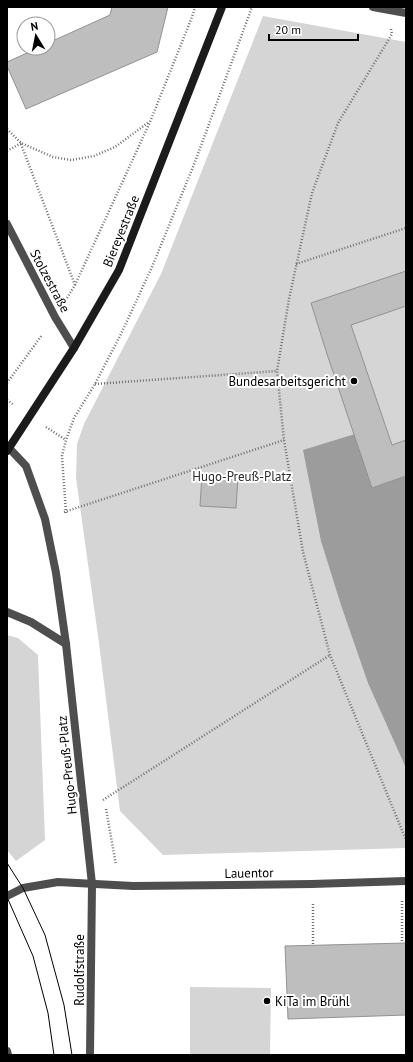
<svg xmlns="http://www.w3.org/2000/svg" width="413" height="1062" viewBox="0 0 413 1062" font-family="'PT Sans',sans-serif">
	<rect width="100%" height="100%" fill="#fff"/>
	<g fill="#d5d5d5">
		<polygon points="263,16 406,42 406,848 163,855 120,811 99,643 76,478 77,444 84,424 161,274"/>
		<polygon points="7,635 18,638 38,655 45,840 16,861 7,850"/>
		<polygon points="190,987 271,988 270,1055 190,1055"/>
	</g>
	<polygon fill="#9c9c9c" points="355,434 406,476 406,768 368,683 341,605 321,541 303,450"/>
	<g fill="#bebebe" stroke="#929292">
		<polygon points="112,7 168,7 157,52 26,109 7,66 7,62 38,48 48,48 48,43 110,15"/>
		<polygon points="406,271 406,306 351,325 392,445 406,440 406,476 372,488 327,354 311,303"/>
		<polygon points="202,475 238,477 236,508 200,506"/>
		<polygon points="406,943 406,1015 288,1019 285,946"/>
	</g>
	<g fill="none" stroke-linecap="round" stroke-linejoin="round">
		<g stroke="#707070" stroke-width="2.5" stroke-dasharray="1 2" stroke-linecap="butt">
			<polyline points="391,29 392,34 338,123 312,193 289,299 277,371 284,440 303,552 330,655 406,840"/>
			<polyline points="7,129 21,143 53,157 71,160 94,156 115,147 149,122"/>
			<polyline points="21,144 75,285"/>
			<polyline points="7,151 21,143"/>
			<polyline points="296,264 406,228"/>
			<polyline points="67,298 75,285 150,122 192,17 195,7"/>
			<polyline points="7,383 42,335"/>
			<polyline points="95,384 277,371"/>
			<polyline points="7,400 14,405"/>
			<polyline points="46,427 66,440"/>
			<polyline points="64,512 284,440"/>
			<polyline points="66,513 62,456 66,440 74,418 95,384 121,334 152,267 195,162 252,7"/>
			<polyline points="103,800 330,655"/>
			<polyline points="106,809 116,865"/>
			<polyline points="402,901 402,943"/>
			<polyline points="313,904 313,946"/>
		</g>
		<polyline stroke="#4e4e4e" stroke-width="8" points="373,7 406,13"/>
		<g stroke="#4e4e4e" stroke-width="8">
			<polyline points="7,224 55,317 74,348"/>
			<polyline points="9,448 26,466 45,519 56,573 66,644 92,884 90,1055"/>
			<polyline points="7,612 31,622 66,644"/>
			<polyline points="7,896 23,888 58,882 133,886 312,884 406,881"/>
			<polyline points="7,1051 8,1055"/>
		</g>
		<polyline stroke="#1b1b1b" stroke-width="8" points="7,451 74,348 119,270 222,7"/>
		<g stroke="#000" stroke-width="1">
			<polyline points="7,863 23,888 45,935 64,1005 72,1055"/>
			<polyline points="7,897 33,956 48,1013 54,1055"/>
		</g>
	</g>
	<g fill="#000" stroke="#fff" stroke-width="1.5">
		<circle cx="354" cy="381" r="4"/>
		<circle cx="267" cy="1001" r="4"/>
	</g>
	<g text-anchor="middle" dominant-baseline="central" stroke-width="4" stroke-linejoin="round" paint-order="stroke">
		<g font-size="13" fill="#000" stroke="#fff">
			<text transform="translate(121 231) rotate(-68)">Biereyestraße</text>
			<text transform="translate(50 281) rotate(62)">Stolzestraße</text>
			<text transform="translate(67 765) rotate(-96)">Hugo-Preuß-Platz</text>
			<text transform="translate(249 873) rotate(-1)">Lauentor</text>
			<text transform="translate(79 970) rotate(-90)">Rudolfstraße</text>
		</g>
		<g font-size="13" fill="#000" stroke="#fff" text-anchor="end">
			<text x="346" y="381">Bundesarbeitsgericht</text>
			<text x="275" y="1001" text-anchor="start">KiTa im Brühl</text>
		</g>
		<g font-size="13" fill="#2c2c2c" stroke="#fff">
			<text x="242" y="476">Hugo-Preuß-Platz</text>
		</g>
	</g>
	<rect width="413" height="1062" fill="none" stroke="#000000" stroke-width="16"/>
	<g transform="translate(36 36) rotate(350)"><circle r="19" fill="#ffffff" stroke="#999999"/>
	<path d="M0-3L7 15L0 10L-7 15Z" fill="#000000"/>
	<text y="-6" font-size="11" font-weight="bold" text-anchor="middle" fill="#000000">N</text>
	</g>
	<path d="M269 34v6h89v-6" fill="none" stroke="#000000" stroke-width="2"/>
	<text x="275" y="34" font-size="12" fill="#000000" stroke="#ffffff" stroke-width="3" paint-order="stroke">20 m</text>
</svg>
